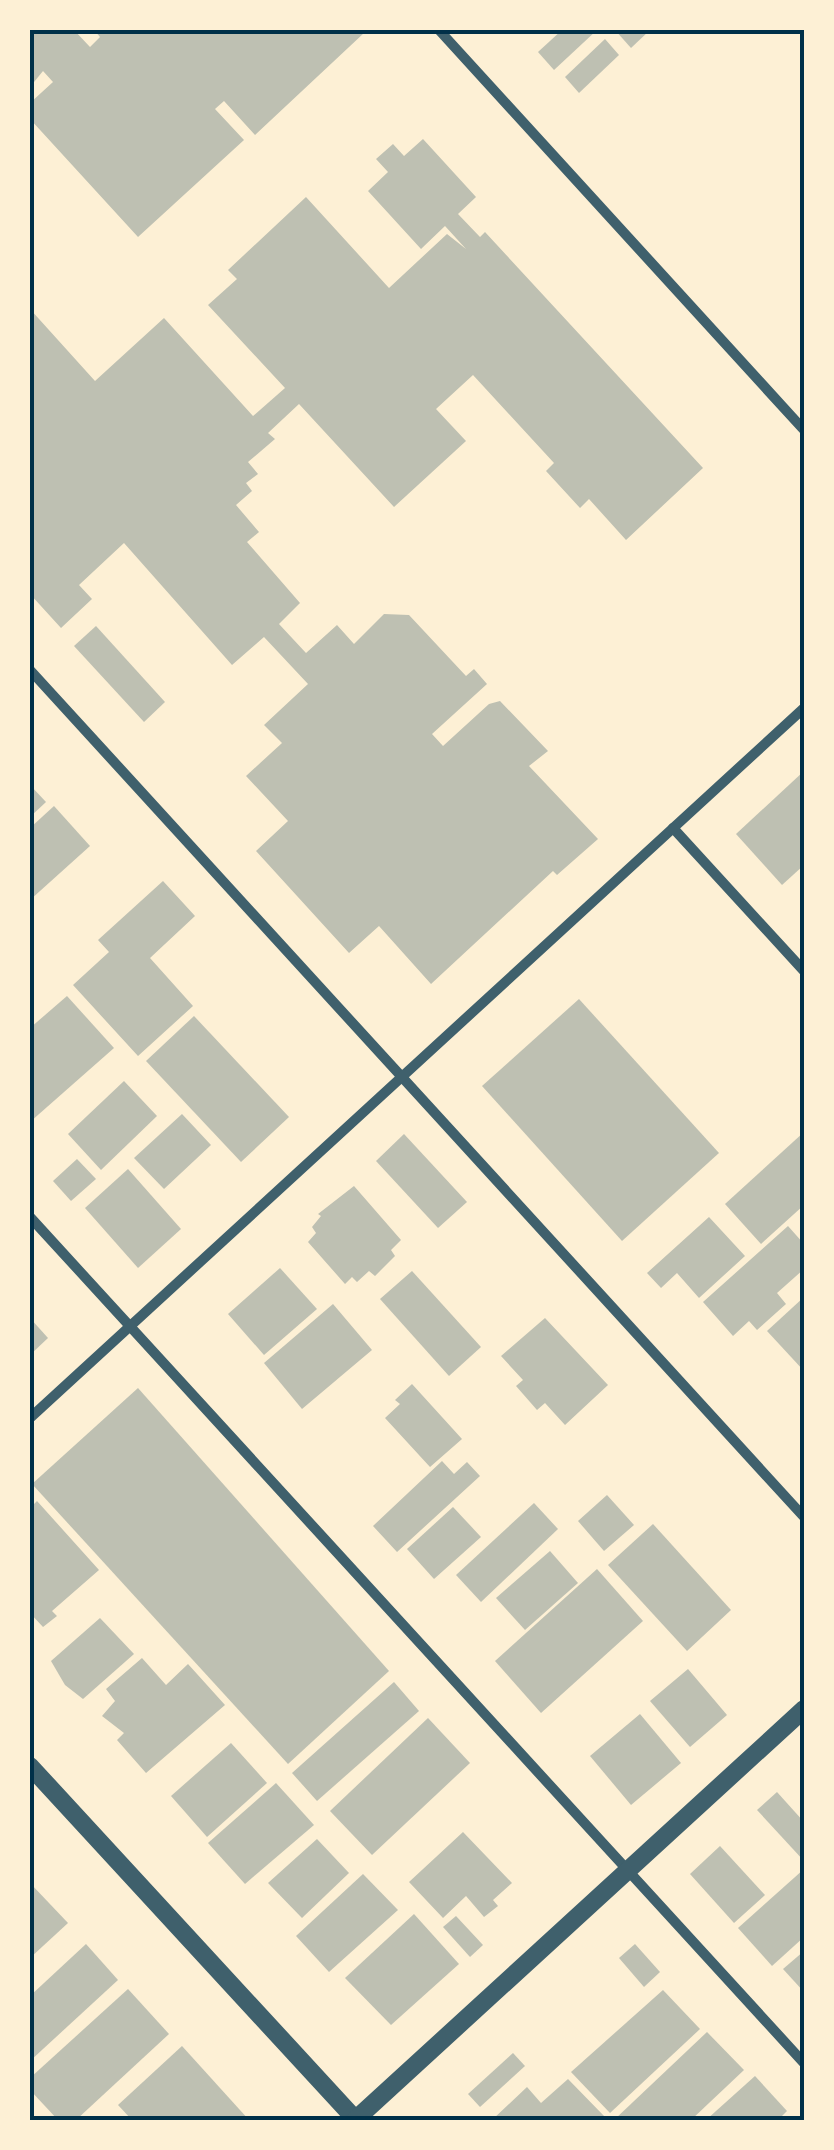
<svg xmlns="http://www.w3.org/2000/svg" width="834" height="2150" viewBox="0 0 834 2150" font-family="'Noto Sans',sans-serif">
	<rect width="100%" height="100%" fill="#fdf0d5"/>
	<g fill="#bec0b2">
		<polygon points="30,30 74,30 90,47 100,37 94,30 364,33 255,135 224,101 215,109 244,140 138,237 30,119 30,103 53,82 43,71 30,87"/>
		<polygon points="562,30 597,30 554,70 538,52"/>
		<polygon points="615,30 650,30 631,48"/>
		<polygon points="605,39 619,55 579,93 565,77"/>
		<polygon points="423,139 476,197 458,214 480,237 485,232 703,468 626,540 589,499 580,508 546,471 554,463 473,375 436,409 466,441 394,507 299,404 268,433 275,439 248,462 258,474 246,483 252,491 236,505 259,532 247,542 300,603 279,624 306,653 337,625 354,644 384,614 409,615 466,676 474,669 487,684 432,734 443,746 489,704 500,701 548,751 529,766 598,839 557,875 553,871 431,984 379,926 349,953 256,851 288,821 246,776 282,743 264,725 308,684 264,637 232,665 124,543 79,585 92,599 61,628 30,594 30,309 95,381 164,318 253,416 285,388 208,305 237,279 228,270 306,197 389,288 447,234 466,249 445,226 421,249 368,191 388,172 376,159 393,144 404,156"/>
		<polygon points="96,626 165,702 144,722 74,646"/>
		<polygon points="804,771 804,865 782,885 736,834"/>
		<polygon points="30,785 46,802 30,817"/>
		<polygon points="54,806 90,846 30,900 30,828"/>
		<polygon points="163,881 195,916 150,958 193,1006 138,1056 73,985 109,952 98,940"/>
		<polygon points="67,996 114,1048 30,1122 30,1028"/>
		<polygon points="579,999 719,1153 622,1241 482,1086"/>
		<polygon points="194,1016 289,1117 241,1162 146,1061"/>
		<polygon points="124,1081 157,1116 101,1170 68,1134"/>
		<polygon points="182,1114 211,1145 164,1189 134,1158"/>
		<polygon points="804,1132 804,1205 761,1244 725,1204"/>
		<polygon points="404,1134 467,1202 438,1228 376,1161"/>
		<polygon points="77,1159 96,1179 71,1201 53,1181"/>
		<polygon points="128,1169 181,1229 138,1268 85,1208"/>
		<polygon points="354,1186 401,1240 391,1250 395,1256 375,1276 369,1271 357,1282 352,1277 345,1284 308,1242 316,1233 312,1227 321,1216 318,1214"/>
		<polygon points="709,1217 745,1256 699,1298 677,1273 661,1288 647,1273"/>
		<polygon points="788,1226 804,1244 804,1269 777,1293 786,1304 757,1330 749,1321 733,1336 703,1302"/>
		<polygon points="280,1268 317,1309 264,1355 228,1314"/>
		<polygon points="412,1271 481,1347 449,1376 380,1299"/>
		<polygon points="804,1297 804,1371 767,1331"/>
		<polygon points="333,1304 372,1350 302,1409 264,1363"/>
		<polygon points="30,1318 48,1338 30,1355"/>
		<polygon points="545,1318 608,1385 565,1425 545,1403 537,1410 516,1386 523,1380 501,1356"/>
		<polygon points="412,1384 462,1439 430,1467 385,1418 400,1404 395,1400"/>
		<polygon points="138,1388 389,1671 288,1764 32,1484"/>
		<polygon points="442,1461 454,1474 467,1462 480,1476 397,1552 373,1526"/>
		<polygon points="607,1495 634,1525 604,1551 578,1521"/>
		<polygon points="37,1501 99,1570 52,1611 57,1616 43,1627 30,1613 30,1508"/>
		<polygon points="534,1503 558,1529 481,1602 456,1575"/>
		<polygon points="453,1507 481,1537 434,1579 407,1549"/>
		<polygon points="653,1524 731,1610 687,1651 608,1565"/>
		<polygon points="550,1551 578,1583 525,1630 496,1598"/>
		<polygon points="597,1569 643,1621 541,1713 495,1661"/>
		<polygon points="100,1618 134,1654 83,1699 65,1685 51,1661"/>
		<polygon points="142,1658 166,1685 188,1664 225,1705 146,1773 117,1740 124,1733 102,1716 115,1701 106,1689"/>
		<polygon points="688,1669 727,1715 690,1747 650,1701"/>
		<polygon points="394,1682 419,1711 317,1801 292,1773"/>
		<polygon points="640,1714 681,1763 631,1805 590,1756"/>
		<polygon points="428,1718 470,1763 372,1855 330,1811"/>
		<polygon points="231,1743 267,1783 207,1837 171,1796"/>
		<polygon points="276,1783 314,1825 245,1884 208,1843"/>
		<polygon points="777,1792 804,1822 804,1861 757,1810"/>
		<polygon points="463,1832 512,1883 493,1900 498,1906 484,1917 466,1896 443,1918 409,1882"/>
		<polygon points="317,1839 349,1873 302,1918 268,1883"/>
		<polygon points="720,1846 765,1895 734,1923 690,1874"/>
		<polygon points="804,1869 804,1937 772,1966 738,1928"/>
		<polygon points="363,1874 398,1910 329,1972 296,1936"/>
		<polygon points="30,1883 68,1923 30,1958"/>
		<polygon points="414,1914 459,1964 391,2025 345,1978"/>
		<polygon points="456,1916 483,1945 470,1957 443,1927"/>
		<polygon points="86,1944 118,1980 30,2061 30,1996"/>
		<polygon points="635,1944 660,1972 644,1987 619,1958"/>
		<polygon points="804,1951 804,1992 783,1969"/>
		<polygon points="128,1989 169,2034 76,2120 58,2120 30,2090 30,2078"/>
		<polygon points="663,1990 700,2029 610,2113 571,2072"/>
		<polygon points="707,2032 744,2070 691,2120 614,2120"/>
		<polygon points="182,2046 249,2120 132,2120 118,2105"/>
		<polygon points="513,2053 525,2066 480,2107 468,2094"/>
		<polygon points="755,2076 787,2111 778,2120 706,2120"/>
		<polygon points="568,2079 605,2117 603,2120 492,2120 527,2087 541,2103"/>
	</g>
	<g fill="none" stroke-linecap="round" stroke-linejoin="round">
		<g stroke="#3f606c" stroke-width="10">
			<polyline points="439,30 804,430"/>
			<polyline points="30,670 804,1517"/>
			<polyline points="673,828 804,971"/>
			<polyline points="30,1217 804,2063"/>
			<polyline points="30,1418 804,708"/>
		</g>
		<g stroke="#3f606c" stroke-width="18">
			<polyline points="30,1766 356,2120"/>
			<polyline points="355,2120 804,1709"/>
		</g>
	</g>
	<rect width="834" height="2150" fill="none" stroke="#fdf0d5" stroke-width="65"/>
	<rect x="32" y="32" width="770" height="2086" fill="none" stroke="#003049" stroke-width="4"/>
</svg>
